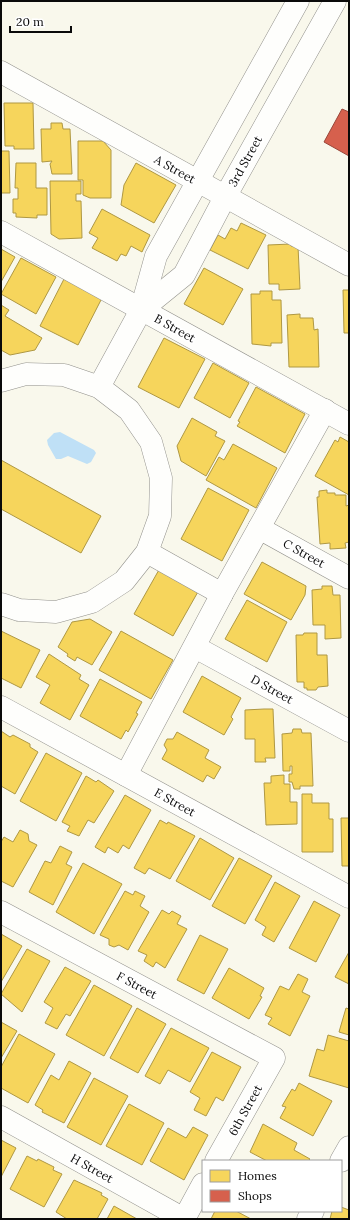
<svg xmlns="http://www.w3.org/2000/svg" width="350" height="1220" viewBox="0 0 350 1220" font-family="Lora,serif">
	<rect width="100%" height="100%" fill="#f9f8ec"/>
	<polygon fill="#bfe0f6" points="60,432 94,450 96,453 91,462 87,464 68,456 61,459 56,459 48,445 47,440 54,433"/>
	<g fill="#f6d55c" stroke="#af9843">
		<polygon points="4,103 33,103 34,149 14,149 14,146 5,146"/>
		<polygon points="51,123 62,123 63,129 70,129 72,174 52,174 50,164 52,161 42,162 41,129 51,129"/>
		<polygon points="78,141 103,141 111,150 111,198 90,198 83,195 83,180 78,180"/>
		<polygon points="1,151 9,151 10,193 1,193"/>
		<polygon points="16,163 36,163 36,188 47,188 47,215 37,215 37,218 16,217 16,213 13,213 13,199 18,199 18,188 15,188"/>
		<polygon points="136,163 176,185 154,223 121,205 124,185"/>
		<polygon points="50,181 81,181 81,194 76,194 76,201 81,201 82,238 59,239 51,234"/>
		<polygon points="102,209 150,235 142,252 131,246 126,256 121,254 117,261 92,248 98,238 89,233"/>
		<polygon points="241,223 266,235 248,269 210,250 218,235 225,239 231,228 237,231"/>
		<polygon points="291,244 291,246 298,246 300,289 279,290 279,284 269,284 268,245"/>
		<polygon points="1,249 15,257 1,282"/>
		<polygon points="21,258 56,277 36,314 1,294"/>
		<polygon points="204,268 243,289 223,325 184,304"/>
		<polygon points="64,279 102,298 78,345 40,326"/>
		<polygon points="343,290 349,290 349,333 344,333"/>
		<polygon points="260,291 272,291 272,300 281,300 282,343 271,343 271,346 252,344 251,294 260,294"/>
		<polygon points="1,305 9,310 5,316 42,338 35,350 10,355 1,350"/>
		<polygon points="300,314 300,318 313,318 314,330 318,329 319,367 289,367 287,315"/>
		<polygon points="164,338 205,359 179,408 138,387"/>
		<polygon points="213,363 249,383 230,418 194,398"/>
		<polygon points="256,387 305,414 285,453 237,426 240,422 238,421"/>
		<polygon points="192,418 217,432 215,436 225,441 206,476 181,461 177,446"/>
		<polygon points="340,437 349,442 349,495 315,476 335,440 338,442"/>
		<polygon points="233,444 277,468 256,508 206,480 219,457 224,460"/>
		<polygon points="1,460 101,516 81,553 1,509"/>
		<polygon points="208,488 249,510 222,561 181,539"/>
		<polygon points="327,490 327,493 335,493 335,495 346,495 346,506 349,505 349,542 345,543 346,548 330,549 330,543 320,544 317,497 319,497 319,491"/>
		<polygon points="262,562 306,586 305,595 291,620 244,594"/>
		<polygon points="160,568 199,590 173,636 134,614"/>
		<polygon points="322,586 332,586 333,595 340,595 341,638 325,639 325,625 313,625 312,590 322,589"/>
		<polygon points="247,600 287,622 267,662 225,639"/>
		<polygon points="90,619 112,632 92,665 77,657 75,661 67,656 68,654 58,647 72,622"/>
		<polygon points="1,631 40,650 21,688 1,678"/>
		<polygon points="121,631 173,660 151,699 99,670"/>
		<polygon points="304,633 317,633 317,655 327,655 328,686 318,687 316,690 307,690 307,688 304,688 304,682 297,682 296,635 303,635"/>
		<polygon points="49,654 81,675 79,679 89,685 70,720 40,703 50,685 36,677"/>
		<polygon points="202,676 241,698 231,717 233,719 224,735 183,712"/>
		<polygon points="100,679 142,702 136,713 138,714 128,732 126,730 121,739 80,716"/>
		<polygon points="264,709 273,709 275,758 265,758 266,762 255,762 255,739 245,739 245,710"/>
		<polygon points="293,729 301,729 302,733 311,733 312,758 313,786 300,786 300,789 294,789 292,782 289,782 289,774 292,774 292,766 290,766 290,771 283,771 282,734 292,733"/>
		<polygon points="1,731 10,737 13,735 30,744 30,747 38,752 15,794 1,786"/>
		<polygon points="177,732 209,750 205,758 221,767 214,779 207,775 203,782 162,759 167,750 164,745 167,739 173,739"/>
		<polygon points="46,753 82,773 56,821 20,801"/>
		<polygon points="284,775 284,784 290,784 290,802 297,802 297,824 266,825 264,783 271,783 271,776"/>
		<polygon points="86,776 96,782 98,780 114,791 94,823 88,820 79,836 67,831 70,826 62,822"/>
		<polygon points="302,794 312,794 312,803 329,803 329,819 333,819 333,852 302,852"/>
		<polygon points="125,795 151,810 129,849 123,845 118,853 108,847 105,853 95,847"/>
		<polygon points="341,818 349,818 349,866 342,866"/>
		<polygon points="160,820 167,824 168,822 195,836 170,879 149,868 145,874 134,868"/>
		<polygon points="20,830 28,834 29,841 37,845 13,887 1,881 1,842 4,837 13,842"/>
		<polygon points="200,838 234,858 210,900 176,881"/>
		<polygon points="60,846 72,852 66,864 72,867 53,905 29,892 45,861 51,863"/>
		<polygon points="239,858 272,876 245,924 212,906"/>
		<polygon points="83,863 122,884 94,934 56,912"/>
		<polygon points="275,882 300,896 274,942 262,935 266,927 255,920"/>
		<polygon points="125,891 133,895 135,891 145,896 140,906 149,912 128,950 119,945 114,947 109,945 109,939 100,935"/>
		<polygon points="314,901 340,915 316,962 289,948"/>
		<polygon points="162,910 169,914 172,911 181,916 177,924 187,929 165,968 156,962 153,967 144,961 147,955 138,951"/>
		<polygon points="1,934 22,946 1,982"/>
		<polygon points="200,935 228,949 204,994 177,980"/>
		<polygon points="27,949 50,961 22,1012 1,994"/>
		<polygon points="349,952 349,984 335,977"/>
		<polygon points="65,967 91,981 70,1016 66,1014 57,1029 45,1023 53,1008 44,1002"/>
		<polygon points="229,968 264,988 260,996 262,997 249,1019 212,998"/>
		<polygon points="298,974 308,979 302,992 310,996 290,1036 268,1024 272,1018 265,1015 280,986 289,990"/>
		<polygon points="94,985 132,1006 104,1056 66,1035"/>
		<polygon points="137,1008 166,1024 138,1073 110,1058"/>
		<polygon points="346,1008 349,1009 349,1035 339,1032"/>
		<polygon points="1,1022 17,1031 1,1058"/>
		<polygon points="171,1028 209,1048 190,1082 168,1070 160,1084 145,1076"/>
		<polygon points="19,1034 55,1054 28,1103 1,1088 1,1067"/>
		<polygon points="328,1035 349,1041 349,1088 309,1076 317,1049 324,1051"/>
		<polygon points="212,1052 241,1067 223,1101 216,1097 206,1116 194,1110 200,1098 190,1092"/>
		<polygon points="69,1061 91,1073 64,1123 42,1112 43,1110 35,1105 51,1075 59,1080"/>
		<polygon points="94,1078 128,1096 101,1145 67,1127"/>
		<polygon points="299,1083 332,1101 313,1136 280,1118 286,1107 282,1106 292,1089 295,1091"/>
		<polygon points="129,1104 164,1123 142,1165 106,1146"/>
		<polygon points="263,1124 297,1143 294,1150 310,1159 308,1161 267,1161 250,1152"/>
		<polygon points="193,1127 208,1135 184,1180 150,1161 168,1128 186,1138"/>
		<polygon points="1,1140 16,1148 1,1177"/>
		<polygon points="27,1156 37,1161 38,1159 54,1167 53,1170 62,1174 44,1207 10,1189"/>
		<polygon points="74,1180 102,1193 101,1195 108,1199 97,1219 67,1219 56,1212"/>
		<polygon points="114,1206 137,1219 107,1219"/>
		<polygon points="341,1207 349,1210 349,1219 330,1219 332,1211 341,1211"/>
		<polygon points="215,1211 236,1211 251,1219 211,1219"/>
	</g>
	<polygon fill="#d6604d" stroke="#994639" points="342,109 349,112 349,156 324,142"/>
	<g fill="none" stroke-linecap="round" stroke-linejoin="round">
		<g stroke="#92918c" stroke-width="23">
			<g id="minor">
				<polyline points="1,72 349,265"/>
				<polyline points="1,232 349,424"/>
				<polyline points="141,310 184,275 225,197 335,1"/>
				<polyline points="1,381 26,374 64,375 99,387 129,410 151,442 161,478 160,516 147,552 124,581 92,602 56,612 19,610 1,604"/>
				<polyline points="99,387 141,310 156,256 298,1"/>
				<polyline points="259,528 349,578"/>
				<polyline points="147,552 222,594"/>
				<polyline points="195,647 349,731"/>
				<polyline points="1,707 349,897"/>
				<polyline points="126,775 222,594 325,410"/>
				<polyline points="1,912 274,1058 216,1161"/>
				<polyline points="1,1117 184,1219"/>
				<polyline points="341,1161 349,1147"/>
				<polyline points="184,1219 203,1184"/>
				<polyline points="308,1219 313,1211"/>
			</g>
		</g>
		<use href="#minor" stroke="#fefefc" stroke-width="22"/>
	</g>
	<g text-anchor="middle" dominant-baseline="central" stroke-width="4" stroke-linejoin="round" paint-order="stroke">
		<g font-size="12" fill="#0a0a0a" stroke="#fff">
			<text transform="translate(245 161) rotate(-61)">3rd Street</text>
			<text transform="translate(175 169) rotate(29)">A Street</text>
			<text transform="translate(175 328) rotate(29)">B Street</text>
			<text transform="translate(304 553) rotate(29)">C Street</text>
			<text transform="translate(272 689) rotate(29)">D Street</text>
			<text transform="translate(175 802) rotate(29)">E Street</text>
			<text transform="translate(137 985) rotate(28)">F Street</text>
			<text transform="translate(245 1110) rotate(-61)">6th Street</text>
			<text transform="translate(92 1168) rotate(29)">H Street</text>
		</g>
	</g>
	<rect width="350" height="1220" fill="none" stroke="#0a0a0a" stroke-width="4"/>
	<rect x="202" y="1160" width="140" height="52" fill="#ffffff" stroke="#9d9d9d"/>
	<rect x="210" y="1170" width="20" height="12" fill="#f6d55c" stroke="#9d9d9d"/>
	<text x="238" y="1180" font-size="12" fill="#0a0a0a">Homes</text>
	<rect x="210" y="1190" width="20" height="12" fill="#d6604d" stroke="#9d9d9d"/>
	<text x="238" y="1200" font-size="12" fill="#0a0a0a">Shops</text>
	<path d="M10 26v6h61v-6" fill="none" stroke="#0a0a0a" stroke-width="2"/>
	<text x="16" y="26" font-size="12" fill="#0a0a0a" stroke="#ffffff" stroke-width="3" paint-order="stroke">20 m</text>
</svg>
